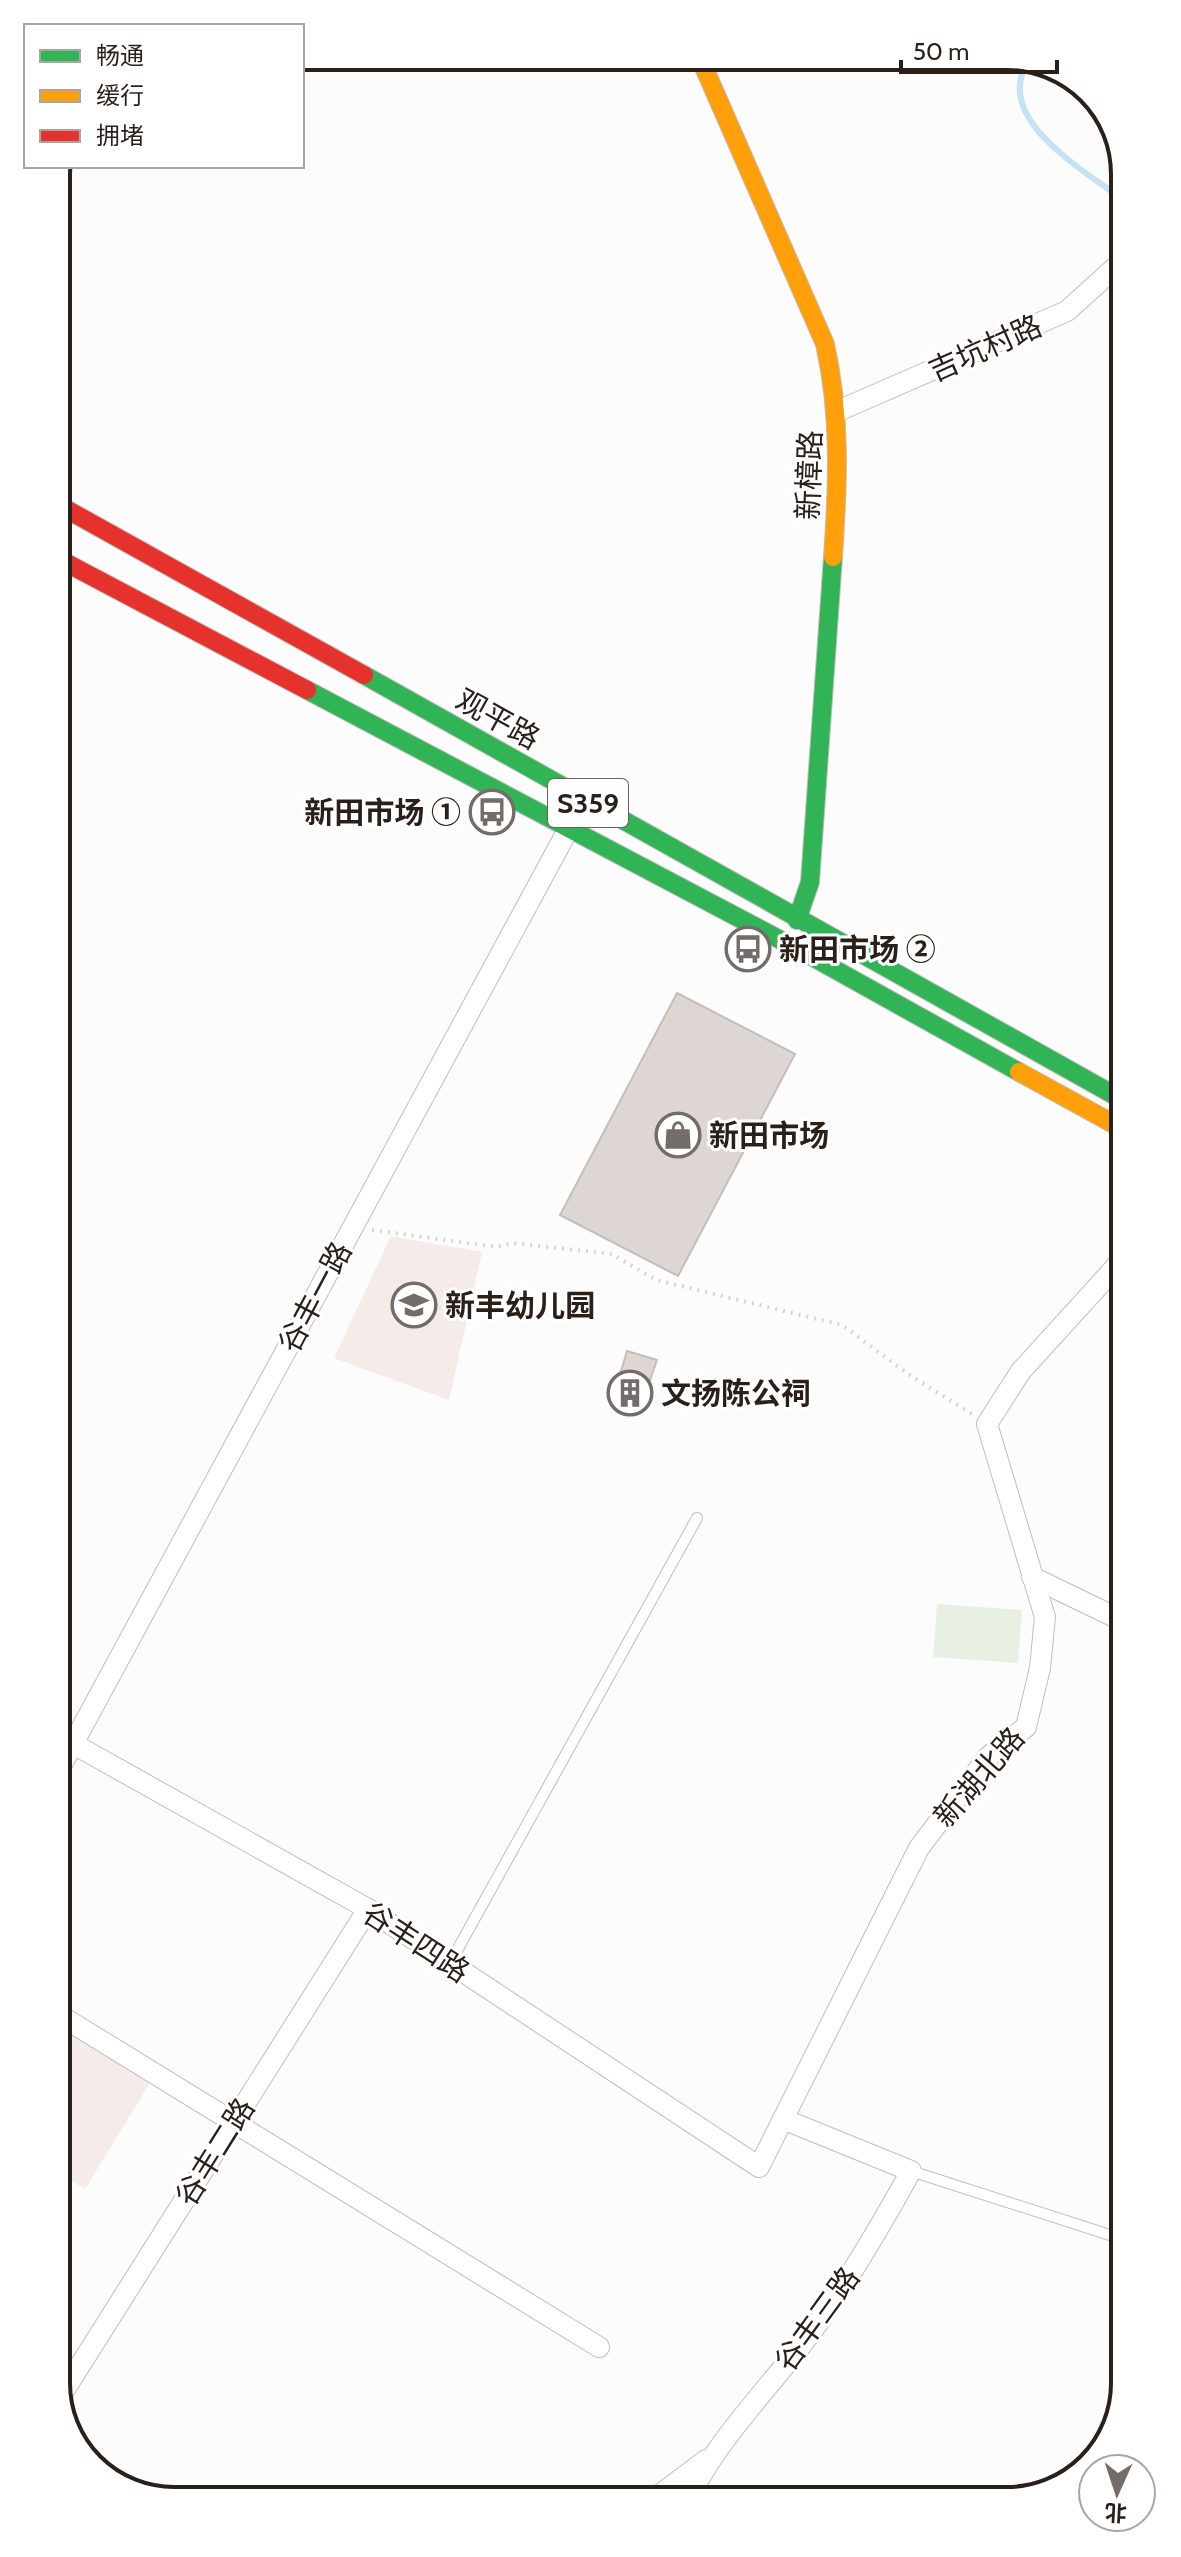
<svg xmlns="http://www.w3.org/2000/svg" width="1181" height="2557" viewBox="0 0 1181 2557" font-family="Cabin,'Noto Sans SC',sans-serif">
	<rect width="100%" height="100%" fill="#fcfcfc"/>
	<g fill="#f5ebe9">
		<polygon points="391,1236 482,1252 449,1400 334,1358"/>
		<polygon points="61,2027 151,2081 85,2189 62,2175"/>
	</g>
	<polygon fill="#e8f0e4" points="937,1604 1022,1610 1018,1663 933,1657"/>
	<g fill="none" stroke-linecap="round" stroke-linejoin="round">
		<path stroke="#c5e2f2" stroke-width="6" d="M1029 61C990 117 1084 170 1119 197"/>
	</g>
	<g fill="#ddd6d2" stroke="#c4bebb" stroke-width="2">
		<polygon points="677,993 795,1054 678,1276 560,1215"/>
		<polygon points="627,1351 657,1360 650,1380 621,1371"/>
		<polygon points="621,1371 629,1374 627,1382 618,1379"/>
		<polygon points="641,1377 650,1380 648,1388 639,1385"/>
		<polygon points="618,1379 648,1388 641,1408 612,1399"/>
	</g>
	<g fill="none" stroke-linecap="round" stroke-linejoin="round">
		<g stroke="#c3bebb" stroke-width="12">
			<g id="lane">
				<polyline points="450,1963 697,1518"/>
				<polyline points="911,2171 1113,2236"/>
			</g>
		</g>
		<g stroke="#c3bebb" stroke-width="22">
			<g id="street">
				<polyline points="838,411 1067,311 1119,264"/>
				<polyline points="1032,1577 1123,1621"/>
				<polyline points="61,1737 368,1909 759,2167 919,1848 988,1757 1026,1727 1040,1668 1045,1617 987,1424 1021,1371 1122,1260"/>
				<polyline points="61,1766 569,828"/>
				<polyline points="61,2016 599,2347"/>
				<polyline points="62,2394 368,1909"/>
				<polyline points="657,2497 706,2460"/>
				<path d="M689 2497C720 2436 769 2388 810 2334 848 2282 880 2227 911 2171L783 2119"/>
			</g>
		</g>
		<g stroke="#c3bebb" stroke-width="20">
			<g id="fast">
				<polyline points="364,675 1121,1099"/>
				<polyline points="307,690 809,955 1019,1072"/>
				<polyline points="797,920 810,882 833,557"/>
			</g>
		</g>
		<g stroke="#c3bebb" stroke-width="20">
			<g id="slow">
				<path d="M699 56 825 344C841 416 838 484 833 557"/>
				<polyline points="1019,1072 1121,1128"/>
			</g>
		</g>
		<g stroke="#c3bebb" stroke-width="20">
			<g id="jam">
				<polyline points="57,504 364,675"/>
				<polyline points="57,558 307,690"/>
			</g>
		</g>
		<polyline stroke="#d6d5d4" stroke-width="4" stroke-dasharray="2 6" stroke-linecap="butt" points="372,1230 497,1247 512,1243 612,1254 656,1280 842,1325 908,1374 972,1414"/>
		<use href="#lane" stroke="#fff" stroke-width="10"/>
		<use href="#street" stroke="#fff" stroke-width="20"/>
		<use href="#fast" stroke="#30b455" stroke-width="18"/>
		<use href="#slow" stroke="#ff9f0a" stroke-width="18"/>
		<use href="#jam" stroke="#e5322d" stroke-width="18"/>
	</g>
	<defs>
		<g id="bus-ring" transform="scale(2.3)"><circle r="9.5" fill="#fff" stroke="#746c68" stroke-width="1.5"/><path d="M-5-6H5V4H4V6H2V4H-2V6H-4V4H-5ZM-3.5-4V0h7V-4ZM-3.5 1.2v1.5H-2V1.2ZM2 1.2v1.5H3.5V1.2Z" fill="#746c68"/></g>
		<g id="shop-ring" transform="scale(2.3)"><circle r="9.5" fill="#fff" stroke="#746c68" stroke-width="1.5"/><path d="M-5-2.5h2.3a2.7 3.5 0 0 1 5.4 0H5L5.5 6h-11ZM-1.5-2.5h3a1.5 2.3 0 0 0-3 0Z" fill="#746c68"/></g>
		<g id="school-ring" transform="scale(2.3)"><circle r="9.5" fill="#fff" stroke="#746c68" stroke-width="1.5"/><path d="M0-5L7-2L0 1L-7-2ZM-4 1L0 2.5L4 1V4Q0 6-4 4Z" fill="#746c68"/></g>
		<g id="building-ring" transform="scale(2.3)"><circle r="9.5" fill="#fff" stroke="#746c68" stroke-width="1.5"/><path d="M-4-6H4V6H1V3H-1V6H-4ZM-2.5-4.3h1.7v1.8h-1.7ZM.8-4.3h1.7v1.8H.8ZM-2.5-1h1.7V.8h-1.7ZM.8-1h1.7V.8H.8Z" fill="#746c68"/></g>
	</defs>
	<g fill-rule="evenodd">
		<use href="#bus-ring" x="492" y="812"/>
		<use href="#bus-ring" x="748" y="949"/>
		<use href="#shop-ring" x="678" y="1135"/>
		<use href="#school-ring" x="414" y="1305"/>
		<use href="#building-ring" x="630" y="1393"/>
	</g>
	<g text-anchor="middle" dominant-baseline="central" stroke-width="6" stroke-linejoin="round" paint-order="stroke">
		<rect fill="#fff" stroke="#6a625e" stroke-width="2" x="548" y="779" width="80" height="48" rx="6"/>
		<g font-size="28" font-weight="bold" fill="#2a1f19">
			<text x="588" y="803">S359</text>
		</g>
		<g font-size="30" fill="#2a1f19" stroke="#fff">
			<text transform="translate(985 348) rotate(-24)">吉坑村路</text>
			<text transform="translate(809 475) rotate(-88)">新樟路</text>
			<text transform="translate(498 719) rotate(29)">观平路</text>
			<text transform="translate(315 1297) rotate(-62)">谷丰一路</text>
			<text transform="translate(979 1777) rotate(-49)">新湖北路</text>
			<text transform="translate(416 1942) rotate(33)">谷丰四路</text>
			<text transform="translate(215 2152) rotate(-58)">谷丰二路</text>
			<text transform="translate(817 2319) rotate(-54)">谷丰三路</text>
		</g>
		<g font-size="30" font-weight="bold" fill="#2a1f19" stroke="#fff" text-anchor="start">
			<text x="461" y="812" text-anchor="end">新田市场 ①</text>
			<text x="779" y="949">新田市场 ②</text>
			<text x="709" y="1135">新田市场</text>
			<text x="445" y="1305">新丰幼儿园</text>
			<text x="661" y="1393">文扬陈公祠</text>
		</g>
	</g>
	<path d="M0 0H1181V2557H0ZM174 70H1007A104 104 0 0 1 1111 174V2383A104 104 0 0 1 1007 2487H174A104 104 0 0 1 70 2383V174A104 104 0 0 1 174 70Z" fill="#fff" fill-rule="evenodd"/>
	<path fill="none" stroke="#2a1f19" stroke-width="4" d="M174 70H1007A104 104 0 0 1 1111 174V2383A104 104 0 0 1 1007 2487H174A104 104 0 0 1 70 2383V174A104 104 0 0 1 174 70Z"/>
	<rect x="24" y="24" width="280" height="144" fill="#ffffff" stroke="#aaa5a3" stroke-width="2"/>
	<rect x="40" y="50" width="40" height="12" fill="#30b455" stroke="#aaa5a3" stroke-width="2"/>
	<text x="96" y="64" font-size="24" fill="#2a1f19">畅通</text>
	<rect x="40" y="90" width="40" height="12" fill="#ff9f0a" stroke="#aaa5a3" stroke-width="2"/>
	<text x="96" y="104" font-size="24" fill="#2a1f19">缓行</text>
	<rect x="40" y="130" width="40" height="12" fill="#e5322d" stroke="#aaa5a3" stroke-width="2"/>
	<text x="96" y="144" font-size="24" fill="#2a1f19">拥堵</text>
	<g transform="translate(1117 2493) rotate(183)"><circle r="38" fill="#ffffff" stroke="#aaa5a3" stroke-width="2"/>
	<path d="M0-6L14 30L0 20L-14 30Z" fill="#746c68"/>
	<text y="-12" font-size="22" font-weight="bold" text-anchor="middle" fill="#2a1f19">北</text>
	</g>
	<path d="M901 60v12h156v-12" fill="none" stroke="#2a1f19" stroke-width="4"/>
	<text x="913" y="60" font-size="24" fill="#2a1f19" stroke="#ffffff" stroke-width="6" paint-order="stroke">50 m</text>
</svg>
